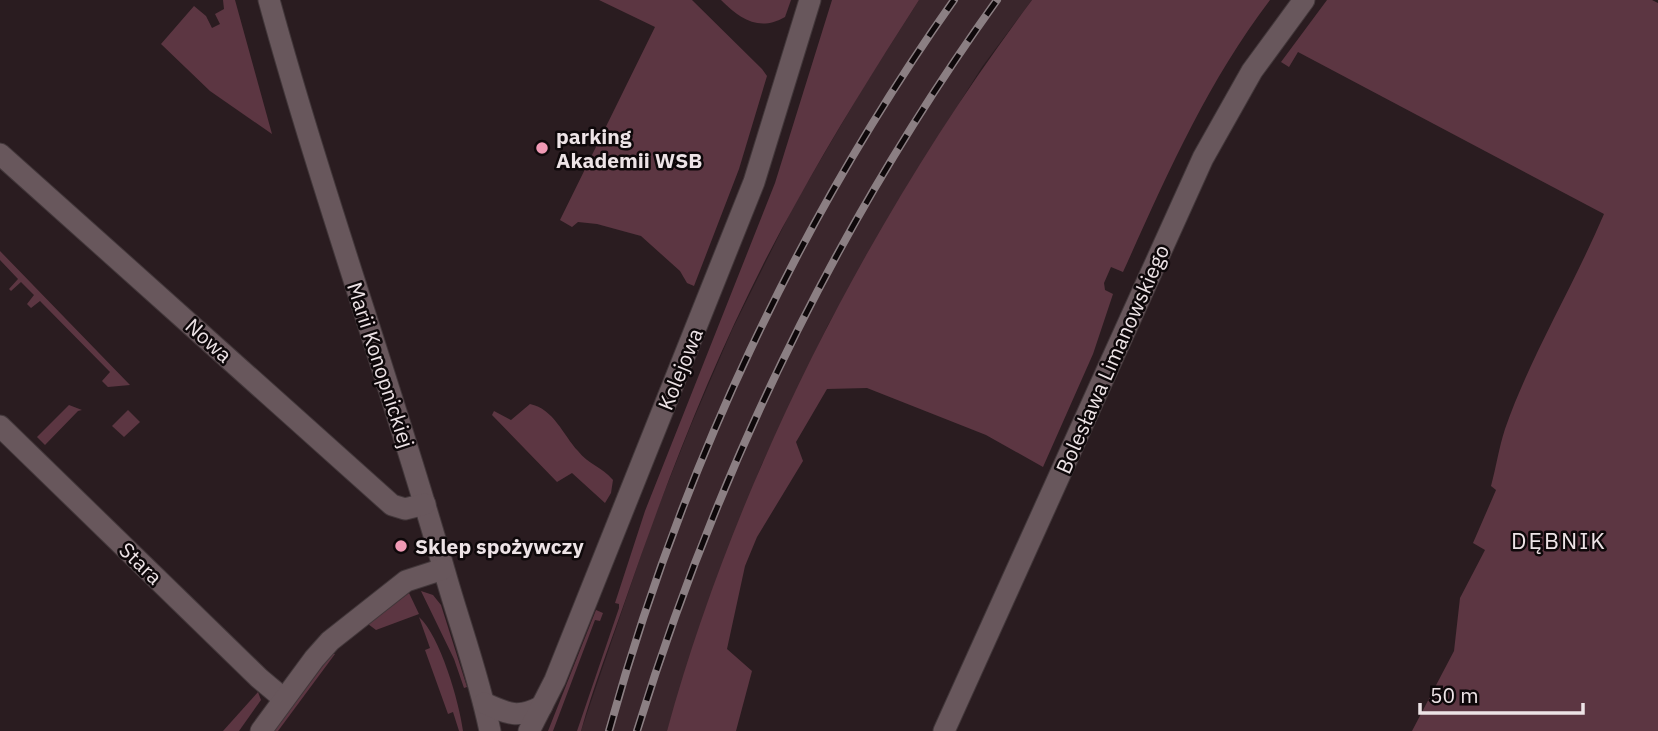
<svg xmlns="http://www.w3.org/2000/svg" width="1658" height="731" viewBox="0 0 1658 731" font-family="'IBM Plex Sans',sans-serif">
	<rect width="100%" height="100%" fill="#2a1c20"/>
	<polygon fill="#3a262c" points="919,0 1032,0 982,67 909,183 828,325 761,466 710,599 667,731 581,731 653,520 691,425 732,330 794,205 864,86"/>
	<g fill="#5c3642">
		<polygon points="223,0 235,0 272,134 210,91 161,44 194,6 206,16 212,28 220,24 215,14 224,9"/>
		<polygon points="599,0 692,0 762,69 767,76 739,169 694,286 687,283 680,271 641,236 597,224 578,222 572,227 560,220 655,27"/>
		<path d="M721 0H791L785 17C759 32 740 19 721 0Z"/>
		<path d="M832 0H919C876 67 834 134 796 203 725 329 672 465 625 601 610 644 593 688 581 731H577L619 608V604L615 603 645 511 775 183Z"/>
		<path d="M1032 0H1270C1205 86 1167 175 1123 272L1111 267 1104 283 1105 290 1113 294 1093 354 1043 467 986 435 867 388 827 389 796 442 803 461 757 537 745 566 727 649 752 671 736 731H667C738 473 872 214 1032 0Z"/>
		<path d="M1327 0H1652L1658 3V731H1412L1454 651 1460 598 1485 550 1473 543 1496 490 1491 486C1496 468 1499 447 1505 429 1531 355 1573 287 1604 214L1298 52 1289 67 1281 62Z"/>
		<polygon points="0,251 130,385 108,387 102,381 110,372 40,301 31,308 27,304 34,295 21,282 11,291 9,289 18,279 0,260"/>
		<path d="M530 404C554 409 563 435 578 451 588 464 602 467 613 480L611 493 605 503 572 473 557 482 492 415 494 411 511 420Z"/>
		<polygon points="69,405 82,410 78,411 45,445 37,437"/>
		<polygon points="128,410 140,422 124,437 112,426"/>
		<polygon points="421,591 433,595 441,605 467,687 464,688 454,659"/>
		<polygon points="409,593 419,614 376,630 368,624"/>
		<polygon points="596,610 603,613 600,621 595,620 553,731 548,731"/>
		<path d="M419 617C440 636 459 701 463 731H459L453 712 448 714 425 650 430 648Z"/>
		<polygon points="332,654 335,654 278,731 274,731"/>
		<polygon points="258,692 261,700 239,731 223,731"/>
	</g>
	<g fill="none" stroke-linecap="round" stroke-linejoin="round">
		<g stroke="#42373a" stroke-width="23">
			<g id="minor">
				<path d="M269 0C322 193 390 381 445 573 460 626 479 677 490 731"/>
				<polyline points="0,154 392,505 405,509 425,504"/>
				<polyline points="0,426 259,678 284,699"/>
				<path d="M484 703C508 714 518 719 542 706"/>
				<polyline points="261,731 314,659 330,641 406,581 443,569"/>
				<polyline points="529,731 555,680 754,182 810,0"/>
				<polyline points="944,731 1203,158 1252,71 1304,0"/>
			</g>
		</g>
		<use href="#minor" stroke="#68575c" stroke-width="21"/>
		<g stroke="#8b7f83" stroke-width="8">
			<g id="rail">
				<path d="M609 731C681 471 798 220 954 0"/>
				<path d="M637 731C718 469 837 223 997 0"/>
			</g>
		</g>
		<use href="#rail" stroke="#0e080a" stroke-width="5" stroke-dasharray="16" stroke-linecap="butt"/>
	</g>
	<g fill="#f09ab5" stroke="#0e080a" stroke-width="2.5">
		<circle cx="542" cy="148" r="7"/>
		<circle cx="401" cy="546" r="7"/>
	</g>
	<g text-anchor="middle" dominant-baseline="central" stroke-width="5" stroke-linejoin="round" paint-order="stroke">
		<g font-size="21" font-weight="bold" fill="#ede3e6" stroke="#0e080a" text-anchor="start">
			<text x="556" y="136">parking<tspan x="556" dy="24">Akademii WSB</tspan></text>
			<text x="415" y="546">Sklep spożywczy</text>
		</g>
		<g font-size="21" fill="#ede3e6" stroke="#0e080a">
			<text transform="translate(209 340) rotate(42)">Nowa</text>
			<text transform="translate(1112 359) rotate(-66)">Bolesława Limanowskiego</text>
			<text transform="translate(381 365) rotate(72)">Marii Konopnickiej</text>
			<text transform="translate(680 369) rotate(-68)">Kolejowa</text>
			<text transform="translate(141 563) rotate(44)">Stara</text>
		</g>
		<g font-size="23" letter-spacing="2" fill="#ede3e6" stroke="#0e080a">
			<text x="1559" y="540">DĘBNIK</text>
		</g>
	</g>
	<path d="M1420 703v10h163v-10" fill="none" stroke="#ede3e6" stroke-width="3.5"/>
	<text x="1430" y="703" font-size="21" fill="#ede3e6" stroke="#0e080a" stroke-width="5" paint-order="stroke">50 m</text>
</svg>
